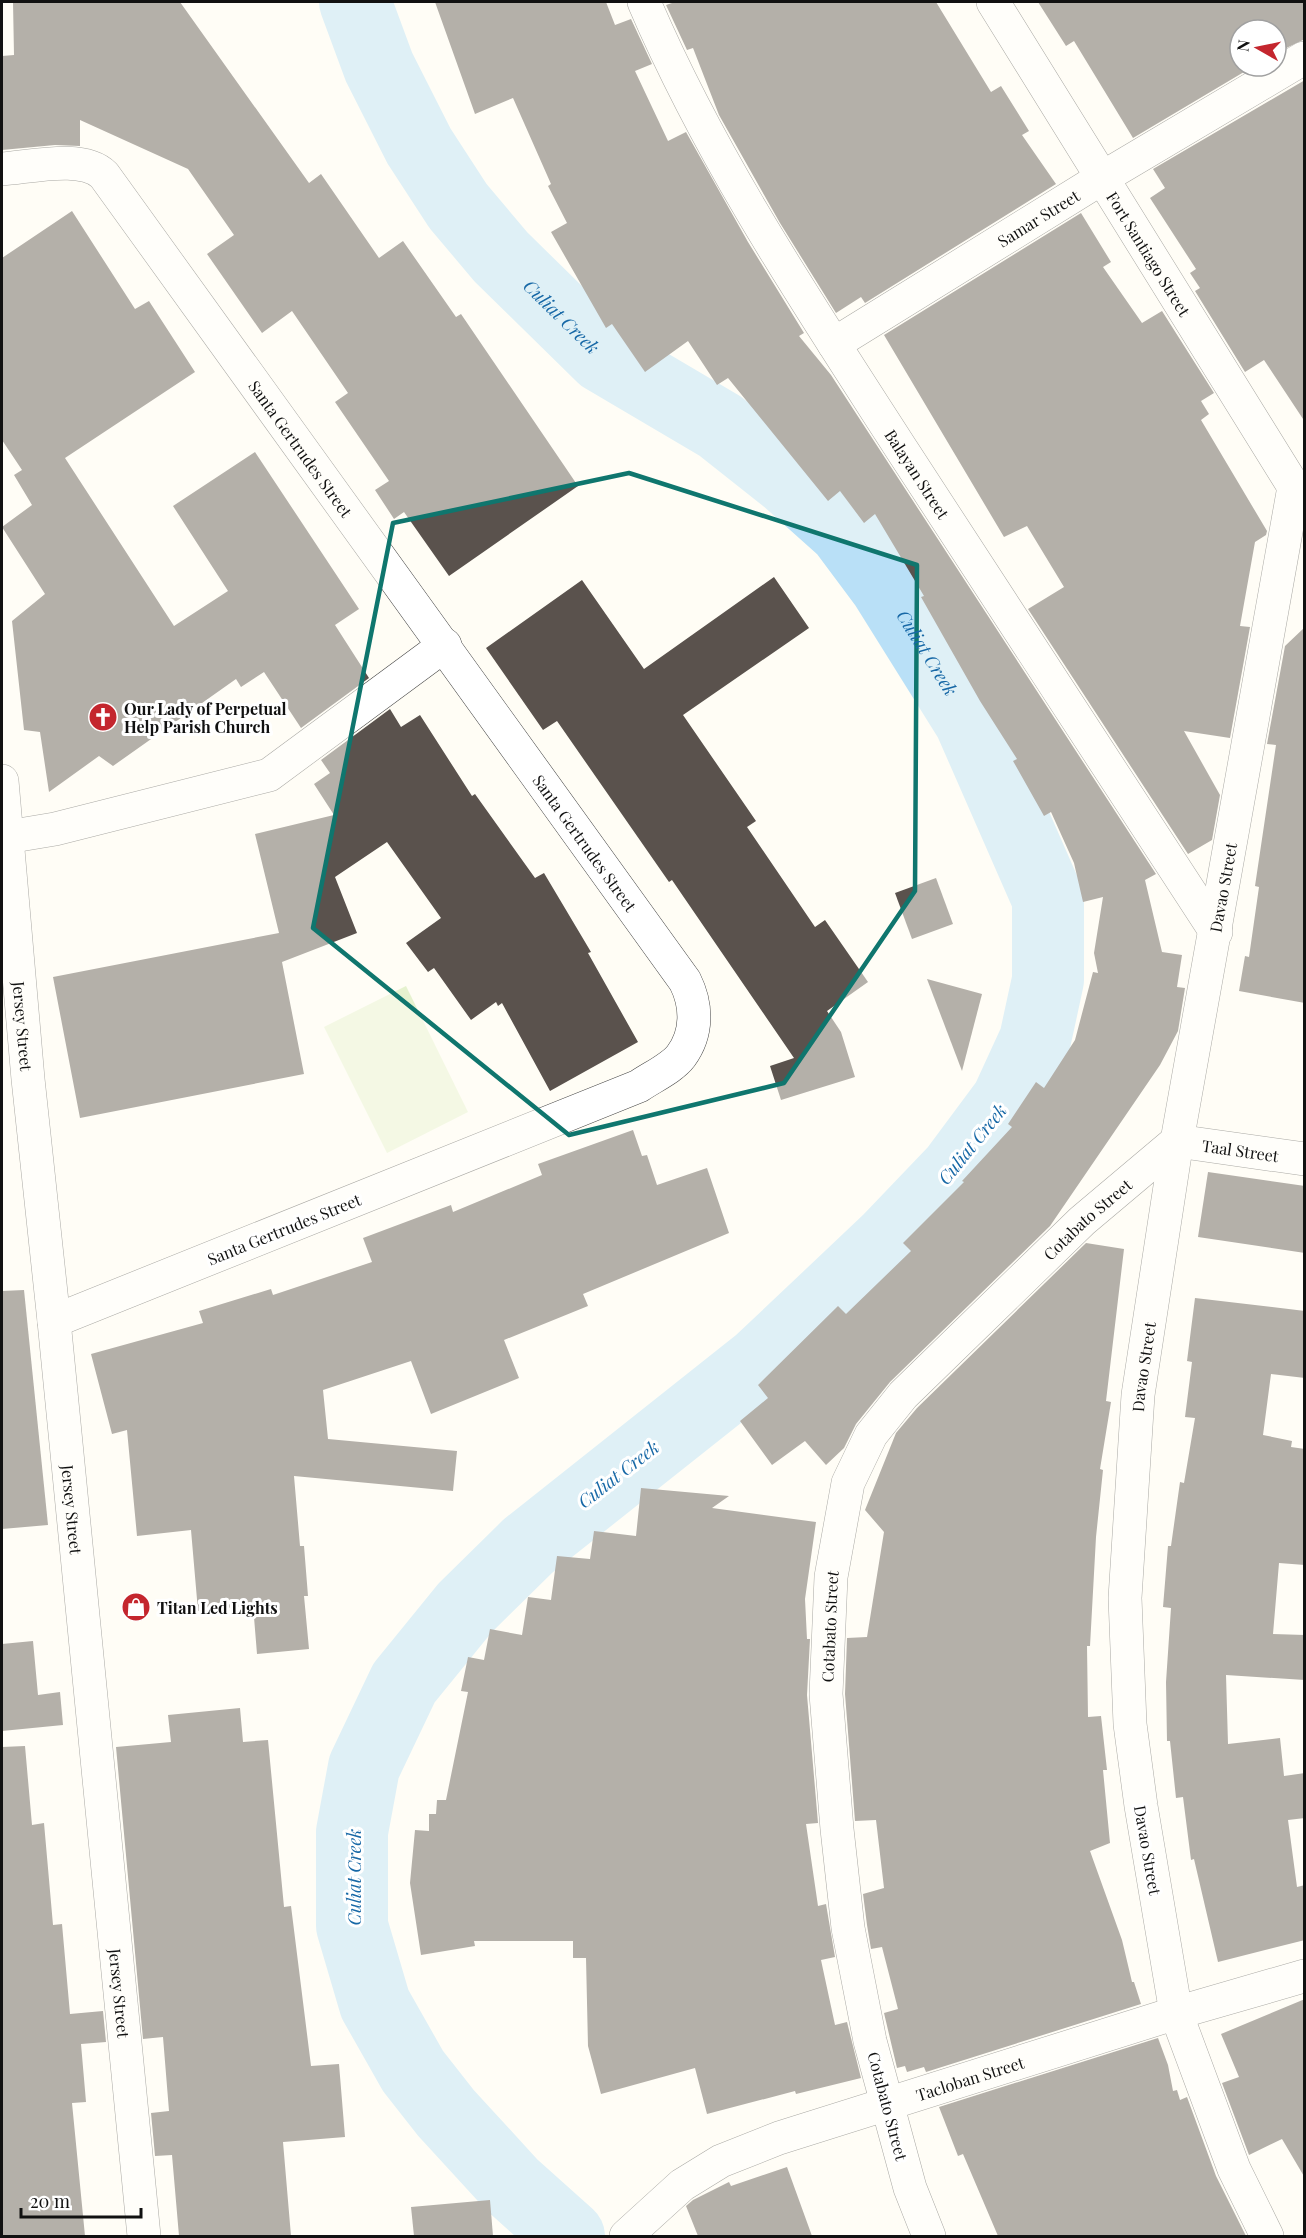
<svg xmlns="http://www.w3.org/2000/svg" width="1306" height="2238" viewBox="0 0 1306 2238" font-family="'Playfair Display',serif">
	<rect width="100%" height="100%" fill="#fffdf5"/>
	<polygon fill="#e6f2cf" points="406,986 468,1112 387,1153 324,1027"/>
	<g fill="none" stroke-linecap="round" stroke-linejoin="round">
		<path stroke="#b9e0f7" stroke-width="72" id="s1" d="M355 2 379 67 419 146 458 206 501 257 603 357 720 426 787 479 844 530 885 585 970 721 1048 899V980L1035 1040 1007 1101 955 1171 889 1240 760 1362 528 1546 465 1608 404 1683 364 1767 352 1832V1926L375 2004 413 2071 446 2113 512 2185 569 2236"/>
	</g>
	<g fill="#5a524d">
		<polygon points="13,2 180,2 309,183 321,174 379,258 403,241 456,317 461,314 578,486 449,576 404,512 394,519 375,490 389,481 335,402 348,393 292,311 262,333 207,254 234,235 188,169 80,120 80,146 55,145 2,150 2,56 14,55"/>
		<polygon points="435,2 606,2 615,25 631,19 652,64 635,71 668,141 686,132 748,242 804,333 799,336 831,375 1156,874 1145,880 1162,952 1182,955 1177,987 1185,988 1178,1031 1160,1065 1050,1226 890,1382 856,1424 844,1448 826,1465 805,1441 772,1465 740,1421 768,1398 758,1385 838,1306 846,1314 911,1251 903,1243 964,1182 962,1181 1012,1127 1008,1124 1036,1082 1044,1088 1075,1040 1093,972 1098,973 1094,953 1103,897 1083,902 1074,863 1051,812 1044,816 1013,761 1017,759 980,701 921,597 924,596 875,514 864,523 840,491 828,501 728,378 717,385 688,341 645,372 612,324 606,328 551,232 567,223 548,186 551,184 513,98 475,114"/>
		<polygon points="675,2 936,2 991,92 1001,86 1029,131 1022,135 1056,184 865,303 861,297 836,313 780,223 719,115 693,48 687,50 666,5"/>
		<polygon points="1038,2 1305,2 1305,39 1276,53 1276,30 1240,30 1240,66 1254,66 1133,138 1074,41 1066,46"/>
		<polygon points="1305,80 1305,422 1264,360 1245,372 1195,291 1200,288 1190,273 1196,269 1150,198 1165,188 1153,169"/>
		<polygon points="72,211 135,309 149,301 195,372 65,458 174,626 228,591 173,506 255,452 359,609 335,625 369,678 301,728 264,672 241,687 236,679 113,766 99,756 49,792 40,732 24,730 12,621 45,594 2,527 32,505 14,475 22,470 2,440 2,258"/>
		<polygon points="1081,213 1111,262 1103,267 1142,323 1162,311 1214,393 1201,401 1209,414 1201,420 1267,531 1266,535 1255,542 1240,626 1250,627 1230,738 1184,731 1220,795 1212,840 1188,854 1028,609 1064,587 1027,526 1004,537 884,335"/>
		<polygon points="774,577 809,628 683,715 756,821 747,827 815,927 825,920 868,982 827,1011 841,1032 855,1077 781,1100 770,1066 794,1058 672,880 669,882 557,721 543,730 486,648 582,580 644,669"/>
		<polygon points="1305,627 1305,1003 1239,991 1245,956 1249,957 1259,887 1255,886 1276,745 1267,744 1285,646"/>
		<polygon points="390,709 401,727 420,715 472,796 475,794 535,878 544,873 591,952 588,953 638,1042 550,1091 502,1003 498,1006 496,1002 471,1020 434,968 428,972 406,943 441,918 387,842 335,877 357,933 282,962 304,1074 80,1118 53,977 279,933 255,834 334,815 314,784 330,773 321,760"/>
		<polygon points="936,878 953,924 912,939 895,893"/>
		<polygon points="927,979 982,994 962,1071"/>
		<polygon points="633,1130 642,1156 647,1155 657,1185 707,1168 729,1233 583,1294 588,1306 504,1340 519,1378 431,1414 411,1361 323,1390 328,1439 457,1451 453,1491 294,1476 300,1546 304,1546 308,1596 304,1596 309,1649 257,1654 253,1605 198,1611 191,1530 137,1536 127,1430 112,1434 91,1354 203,1323 199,1311 271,1289 273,1295 372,1262 363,1238 451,1205 453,1212 542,1175 538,1164"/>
		<polygon points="1208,1172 1305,1186 1305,1253 1198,1237"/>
		<polygon points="1086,1243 1124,1249 1106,1401 1111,1402 1100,1469 1103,1470 1096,1537 1090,1646 1087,1646 1088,1717 1101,1716 1107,1770 1103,1770 1110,1843 1090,1851 1122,1940 1132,1982 1134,1982 1141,2004 926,2072 924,2067 907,2072 905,2066 897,2068 884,2013 898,2009 882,1947 871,1949 867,1925 863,1894 884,1888 876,1820 855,1821 845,1694 847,1638 867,1637 884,1532 865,1510 896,1433 917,1408"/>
		<polygon points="24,1290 48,1525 2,1529 2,1291"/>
		<polygon points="1195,1298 1305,1311 1305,1378 1271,1374 1263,1435 1292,1441 1291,1447 1305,1449 1305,1565 1279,1563 1273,1634 1305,1635 1305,1680 1226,1675 1228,1744 1280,1738 1284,1776 1305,1773 1305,1818 1288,1820 1297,1887 1305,1885 1305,1940 1218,1962 1194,1859 1191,1860 1183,1797 1176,1798 1170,1741 1167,1741 1166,1682 1171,1608 1163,1607 1168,1546 1171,1546 1180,1482 1184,1483 1195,1418 1185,1417 1192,1362 1187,1361"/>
		<polygon points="641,1488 729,1496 712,1508 816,1522 805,1599 807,1639 810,1639 807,1695 818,1823 806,1824 818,1906 826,1904 835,1957 821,1960 835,2025 847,2022 861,2078 796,2094 795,2091 707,2114 695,2068 601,2094 588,2046 586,1958 573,1958 573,1941 474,1941 475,1946 421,1955 410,1883 415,1830 429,1831 429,1814 436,1814 437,1800 446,1800 468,1692 461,1691 468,1657 484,1660 490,1629 522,1635 528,1597 551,1600 557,1556 590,1559 594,1531 636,1536"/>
		<polygon points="33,1641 38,1695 60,1692 63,1725 2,1731 2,1644"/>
		<polygon points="240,1708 243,1742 268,1740 284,1907 291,1906 311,2066 339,2064 345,2137 283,2142 291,2236 179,2236 172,2155 155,2156 151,2113 169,2111 163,2037 143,2039 116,1747 171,1742 168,1715"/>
		<polygon points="25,1746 32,1825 44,1823 53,1925 62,1924 70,2014 103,2011 106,2042 81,2044 86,2102 72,2103 85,2236 3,2236 2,1747"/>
		<polygon points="1305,1999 1305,2178 1282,2139 1249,2155 1222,2083 1239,2077 1221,2034"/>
		<polygon points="1158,2038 1168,2065 1173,2091 1177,2090 1180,2100 1187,2097 1216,2176 1246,2236 998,2236 963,2154 958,2156 939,2107"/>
		<polygon points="787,2167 812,2236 698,2236 686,2206 693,2200 729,2182 731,2186"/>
		<polygon points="490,2200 493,2236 414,2236 411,2207"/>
	</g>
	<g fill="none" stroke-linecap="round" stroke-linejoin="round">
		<g stroke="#444" stroke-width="34">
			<g id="minor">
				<path id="s2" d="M644 2C712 161 810 307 904 453 1008 612 1112 772 1216 932"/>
				<path id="s3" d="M993 2 1304 503"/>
				<path id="s4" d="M2 169C31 167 83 154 104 175L685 981C697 1005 698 1033 681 1056 672 1068 652 1077 639 1086L54 1321"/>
				<path id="s5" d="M834 344 1102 178 1304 58"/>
				<path id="s6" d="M2 781 28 1079 54 1321 144 2236"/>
				<polyline points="7,837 55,829 269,775 445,645"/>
				<path id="s7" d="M1177 1141 1304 1159"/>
				<path id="s8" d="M626 2236 682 2185 721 2161 779 2138 1176 2013 1304 1976"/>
				<path id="s9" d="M929 2236 910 2188 870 2041 848 1928 837 1829 826 1694 831 1577 848 1483 871 1435 903 1395 1082 1221 1177 1141"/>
				<path id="s10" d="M1267 2236 1234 2169 1176 2013 1141 1806 1130 1724 1125 1598 1138 1395 1177 1141 1294 487"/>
			</g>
		</g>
		<use href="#minor" stroke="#fff" stroke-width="33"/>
	</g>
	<path d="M0 0H1306V2238H0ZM629 473 917 565 915 891 784 1083 569 1135 313 928 393 523Z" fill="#fffdf5" fill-opacity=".55" fill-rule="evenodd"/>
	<path fill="none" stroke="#0f766e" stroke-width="4.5" stroke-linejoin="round" d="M629 473 917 565 915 891 784 1083 569 1135 313 928 393 523Z"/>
	<defs>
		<g id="church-disc" transform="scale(1.5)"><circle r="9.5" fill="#c4262e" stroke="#fff"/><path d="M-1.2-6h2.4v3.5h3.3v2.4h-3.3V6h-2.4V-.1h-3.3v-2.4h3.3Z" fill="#fff"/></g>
		<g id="shop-disc" transform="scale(1.5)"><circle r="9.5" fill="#c4262e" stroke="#fff"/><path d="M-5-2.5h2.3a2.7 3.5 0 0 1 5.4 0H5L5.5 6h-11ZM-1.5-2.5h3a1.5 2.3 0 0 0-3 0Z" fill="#fff"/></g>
	</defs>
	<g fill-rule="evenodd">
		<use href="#church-disc" x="103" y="717"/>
		<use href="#shop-disc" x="136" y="1607"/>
	</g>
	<g text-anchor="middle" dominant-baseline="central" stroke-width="6" stroke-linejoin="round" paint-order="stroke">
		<g font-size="16" fill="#111" stroke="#fff">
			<text stroke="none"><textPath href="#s5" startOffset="240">Samar Street</textPath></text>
			<text stroke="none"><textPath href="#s3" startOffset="296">Fort Santiago Street</textPath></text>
			<text stroke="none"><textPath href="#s4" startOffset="442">Santa Gertrudes Street</textPath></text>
			<text stroke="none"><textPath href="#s2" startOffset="546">Balayan Street</textPath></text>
			<text stroke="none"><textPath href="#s4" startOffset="928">Santa Gertrudes Street</textPath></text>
			<text stroke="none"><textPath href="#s10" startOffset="1378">Davao Street</textPath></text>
			<text stroke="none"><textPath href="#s6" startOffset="246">Jersey Street</textPath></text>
			<text stroke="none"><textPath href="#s7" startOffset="64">Taal Street</textPath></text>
			<text stroke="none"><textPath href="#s9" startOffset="1126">Cotabato Street</textPath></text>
			<text transform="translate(284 1229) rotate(-22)">Santa Gertrudes Street</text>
			<text stroke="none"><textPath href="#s10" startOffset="892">Davao Street</textPath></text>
			<text stroke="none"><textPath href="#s6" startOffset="732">Jersey Street</textPath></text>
			<text stroke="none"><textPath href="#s9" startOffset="622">Cotabato Street</textPath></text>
			<text transform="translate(1148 1850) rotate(80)">Davao Street</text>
			<text stroke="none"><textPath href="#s6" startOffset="1218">Jersey Street</textPath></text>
			<text stroke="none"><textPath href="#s8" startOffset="384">Tacloban Street</textPath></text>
			<text transform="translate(888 2106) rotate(75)">Cotabato Street</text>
		</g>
		<g font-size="16" font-weight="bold" fill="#111" stroke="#fff" text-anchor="start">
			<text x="124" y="708">Our Lady of Perpetual<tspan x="124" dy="18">Help Parish Church</tspan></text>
			<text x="157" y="1607">Titan Led Lights</text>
		</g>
		<g font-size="18" font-style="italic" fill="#1768a6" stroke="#fff">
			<text stroke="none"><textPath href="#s1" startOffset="381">Culiat Creek</textPath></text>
			<text stroke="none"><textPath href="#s1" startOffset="885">Culiat Creek</textPath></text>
			<text transform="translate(972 1144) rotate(-51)">Culiat Creek</text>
			<text transform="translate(618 1474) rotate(-38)">Culiat Creek</text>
			<text transform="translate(354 1877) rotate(-90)">Culiat Creek</text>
		</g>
	</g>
	<rect width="1306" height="2238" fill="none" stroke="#111111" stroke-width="6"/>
	<g transform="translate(1258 48) rotate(279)"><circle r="28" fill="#ffffff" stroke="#a0a0a0" stroke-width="1.5"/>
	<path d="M0-4.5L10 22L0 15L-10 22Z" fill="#c4262e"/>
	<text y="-9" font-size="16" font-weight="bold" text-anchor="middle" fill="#111111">N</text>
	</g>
	<path d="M21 2208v9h120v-9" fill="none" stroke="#111111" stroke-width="3"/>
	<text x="30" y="2208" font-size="18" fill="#111111" stroke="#ffffff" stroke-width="4.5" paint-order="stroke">20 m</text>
</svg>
